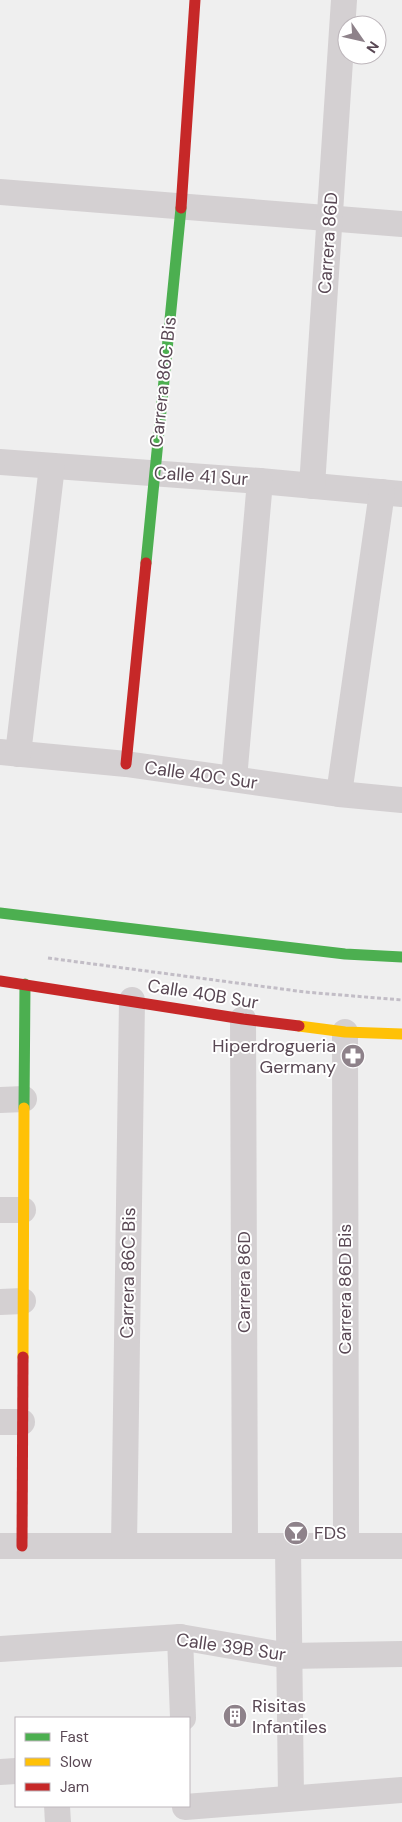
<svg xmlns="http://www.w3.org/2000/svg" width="402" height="1822" viewBox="0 0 402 1822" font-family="'DM Sans',sans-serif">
	<rect width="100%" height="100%" fill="#efefef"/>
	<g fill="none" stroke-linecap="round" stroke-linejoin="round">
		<polyline stroke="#c2bdc6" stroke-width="3" stroke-dasharray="4 2.5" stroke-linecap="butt" points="48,958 305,992 402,1000"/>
		<g stroke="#d4d0d2" stroke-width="26">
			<polyline points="0,192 402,224"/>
			<polyline points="0,462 260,481 402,494"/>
			<polyline points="312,486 344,0"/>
			<polyline points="0,752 126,764 339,794 402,800"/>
			<polyline points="18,754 52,466"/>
			<polyline points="234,779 260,481"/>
			<polyline points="339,794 382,492"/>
			<polyline points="243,1019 245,1546"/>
			<polyline points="345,1032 346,1546"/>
			<polyline points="0,1100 24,1099"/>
			<polyline points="0,1210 23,1210"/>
			<polyline points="0,1302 23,1301"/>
			<polyline points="0,1422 22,1422"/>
			<polyline points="0,1546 402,1546"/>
			<polyline points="124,1546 132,1000"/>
			<polyline points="288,1546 291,1798"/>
			<polyline points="180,1637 183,1718"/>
			<polyline points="0,1649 180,1637 289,1656 402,1654"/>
			<polyline points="0,1772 16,1771"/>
			<polyline points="57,1806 58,1822"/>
			<polyline points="185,1807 402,1790"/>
		</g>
		<g stroke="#4caf50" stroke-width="11">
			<polyline points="146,563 181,208"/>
			<polyline points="0,913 345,954 402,957"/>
			<polyline points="24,1108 25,984"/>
		</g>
		<g stroke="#ffc107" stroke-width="11">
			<polyline points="299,1026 345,1032 402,1034"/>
			<polyline points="23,1357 24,1108"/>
		</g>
		<g stroke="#c62828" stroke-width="11">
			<polyline points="181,208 195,0"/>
			<polyline points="126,764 146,563"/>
			<polyline points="0,981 243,1019 299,1026"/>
			<polyline points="22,1546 23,1357"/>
		</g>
	</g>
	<defs>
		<g id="pharmacy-disc" transform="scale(1.25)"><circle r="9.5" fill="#8e828a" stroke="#fff"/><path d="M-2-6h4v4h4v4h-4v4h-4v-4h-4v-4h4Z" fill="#fff"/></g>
		<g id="bar-disc" transform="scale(1.25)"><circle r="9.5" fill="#8e828a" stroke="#fff"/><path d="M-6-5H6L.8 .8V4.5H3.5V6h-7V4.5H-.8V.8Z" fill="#fff"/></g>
		<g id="building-disc" transform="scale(1.25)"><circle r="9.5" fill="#8e828a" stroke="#fff"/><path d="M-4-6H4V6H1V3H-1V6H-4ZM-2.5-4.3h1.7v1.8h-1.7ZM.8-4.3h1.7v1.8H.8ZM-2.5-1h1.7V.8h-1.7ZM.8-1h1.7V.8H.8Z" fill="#fff"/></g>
	</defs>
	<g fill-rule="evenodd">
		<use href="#pharmacy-disc" x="353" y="1056"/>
		<use href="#bar-disc" x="296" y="1533"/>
		<use href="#building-disc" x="235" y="1716"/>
	</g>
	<g text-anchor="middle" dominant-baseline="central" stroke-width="4" stroke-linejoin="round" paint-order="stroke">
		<g font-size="18" fill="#594854" stroke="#fff">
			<text transform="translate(328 243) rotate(-86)">Carrera 86D</text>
			<text transform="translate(163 382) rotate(-84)">Carrera 86C Bis</text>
			<text transform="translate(201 476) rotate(4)">Calle 41 Sur</text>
			<text transform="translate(201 775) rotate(8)">Calle 40C Sur</text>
			<text transform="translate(203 994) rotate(9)">Calle 40B Sur</text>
			<text transform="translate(128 1273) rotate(-89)">Carrera 86C Bis</text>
			<text transform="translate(244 1282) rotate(-90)">Carrera 86D</text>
			<text transform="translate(345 1289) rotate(-90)">Carrera 86D Bis</text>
			<text transform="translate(231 1647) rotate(8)">Calle 39B Sur</text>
		</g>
		<g font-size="18" fill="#594854" stroke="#fff" text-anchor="start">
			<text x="336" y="1046" text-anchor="end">Hiperdrogueria<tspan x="336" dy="21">Germany</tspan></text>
			<text x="314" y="1533">FDS</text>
			<text x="252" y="1706">Risitas<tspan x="252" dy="21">Infantiles</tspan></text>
		</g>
	</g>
	<rect x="15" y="1717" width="175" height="90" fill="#ffffff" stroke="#bdb6bb"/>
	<rect x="25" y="1733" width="25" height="8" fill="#4caf50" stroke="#bdb6bb"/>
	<text x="60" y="1742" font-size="15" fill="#594854">Fast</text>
	<rect x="25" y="1758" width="25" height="8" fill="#ffc107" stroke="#bdb6bb"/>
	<text x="60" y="1767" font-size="15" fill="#594854">Slow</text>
	<rect x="25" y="1783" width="25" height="8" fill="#c62828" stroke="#bdb6bb"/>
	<text x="60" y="1792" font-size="15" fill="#594854">Jam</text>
	<g transform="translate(362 40) rotate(124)"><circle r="24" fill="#ffffff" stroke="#bdb6bb"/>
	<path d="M0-4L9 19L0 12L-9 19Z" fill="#8e828a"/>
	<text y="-8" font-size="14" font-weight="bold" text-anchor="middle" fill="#594854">N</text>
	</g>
</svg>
